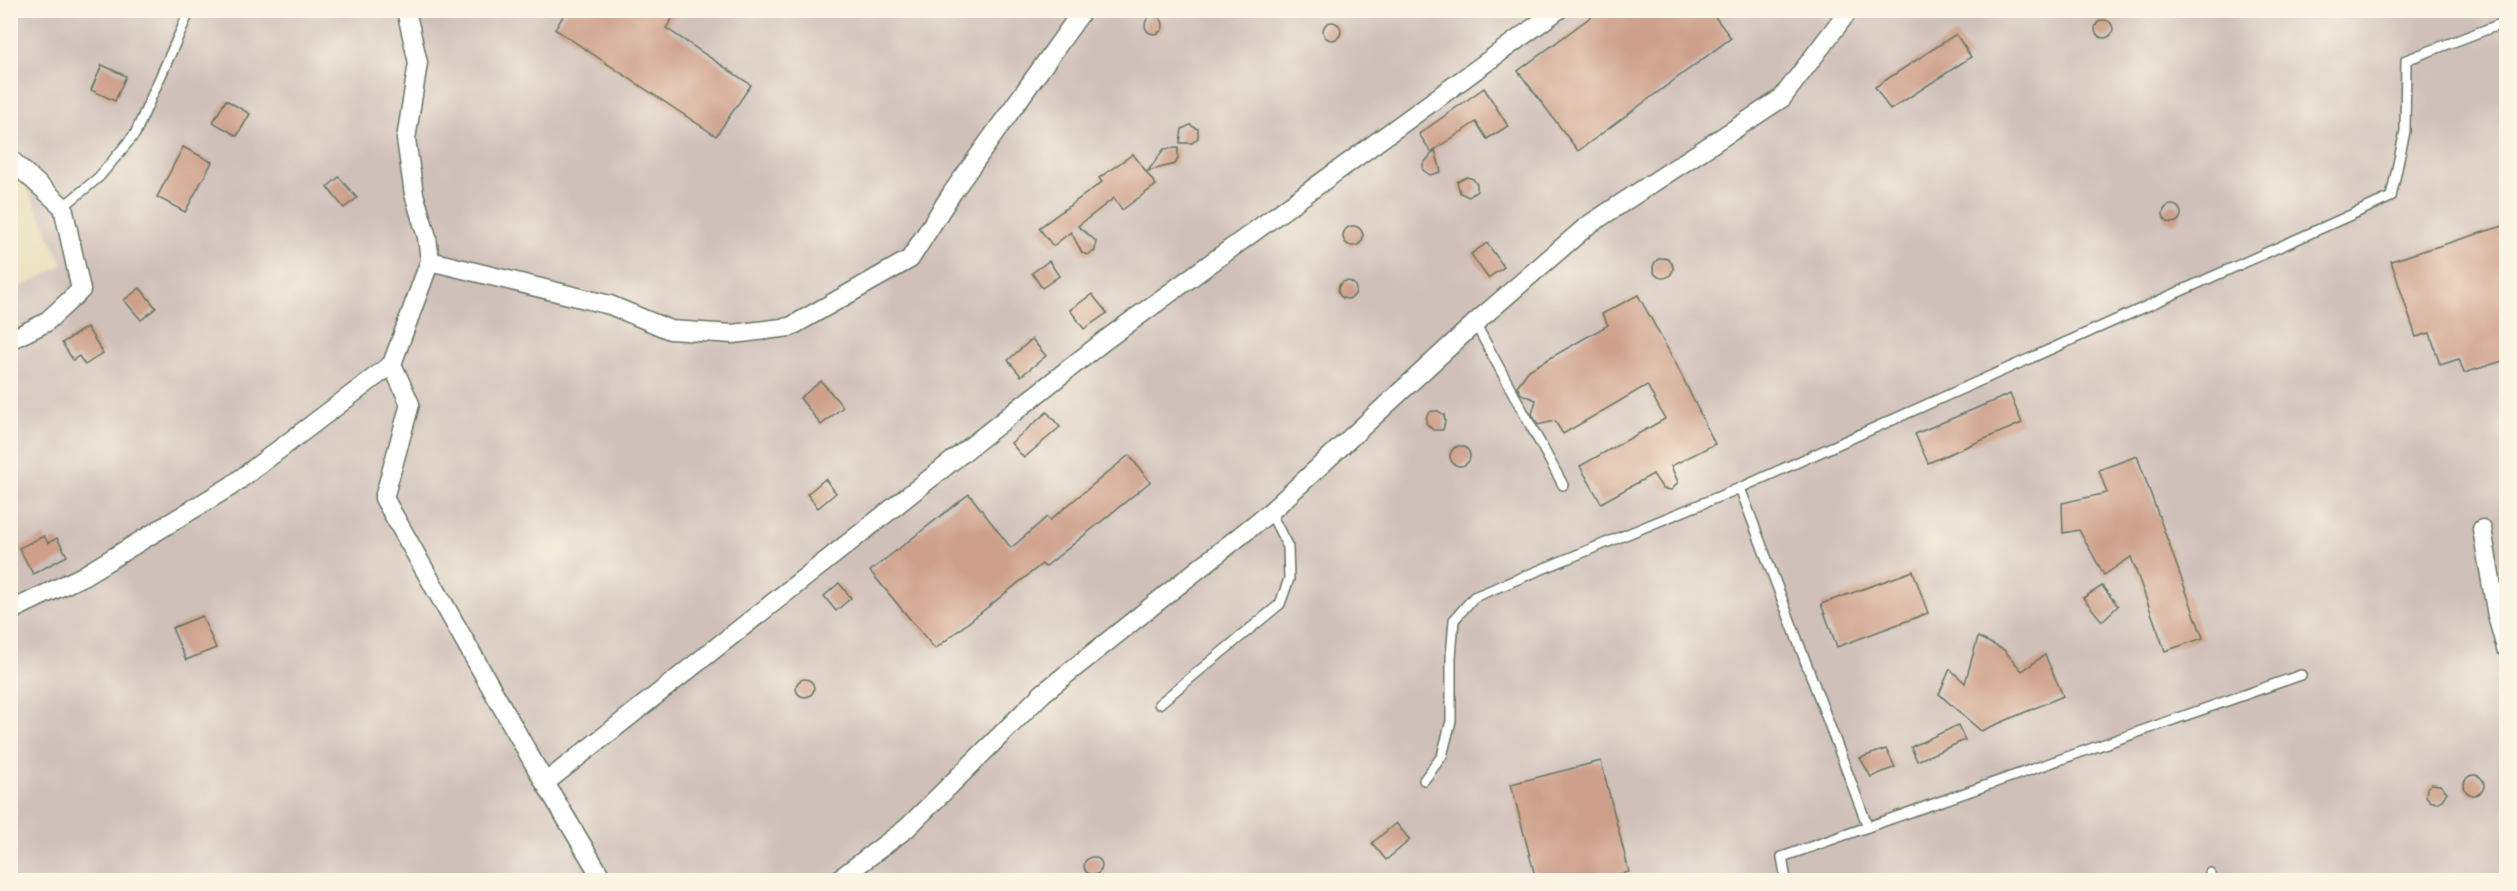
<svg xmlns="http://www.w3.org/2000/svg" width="2517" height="891" viewBox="0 0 2517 891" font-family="Caveat,sans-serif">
	<rect width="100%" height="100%" fill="#fcf5e5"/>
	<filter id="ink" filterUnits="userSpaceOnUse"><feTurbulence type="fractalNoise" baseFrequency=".0167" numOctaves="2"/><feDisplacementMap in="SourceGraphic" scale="12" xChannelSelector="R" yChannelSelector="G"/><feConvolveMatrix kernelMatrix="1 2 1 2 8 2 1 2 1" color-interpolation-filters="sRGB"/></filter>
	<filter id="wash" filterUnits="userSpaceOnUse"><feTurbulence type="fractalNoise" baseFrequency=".008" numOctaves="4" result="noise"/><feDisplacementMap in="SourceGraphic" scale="24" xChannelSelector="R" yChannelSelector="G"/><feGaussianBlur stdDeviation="1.35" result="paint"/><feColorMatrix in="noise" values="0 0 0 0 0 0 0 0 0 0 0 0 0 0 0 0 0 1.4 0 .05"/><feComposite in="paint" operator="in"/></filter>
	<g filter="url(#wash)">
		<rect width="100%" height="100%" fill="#e8dfb9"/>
		<polygon fill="#cfc0ba" points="10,11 2506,11 2506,880 11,880 11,292 63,265 11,154"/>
		<g id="blocks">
			<g fill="#cea08b">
				<polygon points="567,10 678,10 666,28 751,85 716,136 555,29"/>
				<polygon points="1600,10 1710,10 1731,38 1578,151 1518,71"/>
				<circle cx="1154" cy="25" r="9"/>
				<circle cx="2104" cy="29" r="9"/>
				<circle cx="1332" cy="31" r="9"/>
				<polygon points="1956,34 1971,57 1890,110 1875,87"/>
				<polygon points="102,65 126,76 115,101 91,90"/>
				<polygon points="1484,88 1508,126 1487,139 1476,122 1431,152 1419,134"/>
				<polygon points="226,100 250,114 237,136 213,122"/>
				<polygon points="1190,125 1198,129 1198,138 1192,143 1180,143 1182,129"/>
				<polygon points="183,147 212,162 185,212 157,197"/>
				<polygon points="1178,148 1178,159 1175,164 1148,171 1164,149"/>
				<polygon points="1435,150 1441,172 1430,175 1423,170 1423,164"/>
				<polygon points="1133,154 1156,185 1122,210 1114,198 1078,226 1096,241 1095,251 1087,255 1082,253 1071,232 1053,246 1039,228 1102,182 1099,178"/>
				<polygon points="339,177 357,198 344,208 327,187"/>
				<polygon points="1467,177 1473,179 1477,184 1477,191 1469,197 1460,193 1457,182"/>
				<circle cx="2172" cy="214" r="9"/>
				<polygon points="2506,225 2506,360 2464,373 2459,359 2440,365 2430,333 2416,337 2391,261"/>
				<circle cx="1353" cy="236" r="10"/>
				<polygon points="1487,243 1504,267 1488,278 1471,254"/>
				<circle cx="1663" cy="268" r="10"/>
				<polygon points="1049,261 1059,276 1042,288 1032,273"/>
				<circle cx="1347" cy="290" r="9"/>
				<polygon points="140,288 156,308 141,320 124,300"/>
				<polygon points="1092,294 1107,313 1084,329 1070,310"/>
				<polygon points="1638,295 1676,364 1715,444 1671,466 1678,482 1672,490 1663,489 1653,474 1601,503 1580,466 1665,419 1647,385 1563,434 1555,421 1538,425 1532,414 1536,400 1521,394 1517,386 1529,370 1608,325 1602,314"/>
				<polygon points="87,327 103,353 85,365 79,356 73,360 62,343"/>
				<polygon points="1032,339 1046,356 1021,376 1008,360"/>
				<polygon points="821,381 843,407 821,425 800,398"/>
				<polygon points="2010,394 2022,423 1928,463 1915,434"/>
				<polygon points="1432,411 1438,411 1444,415 1445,421 1443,430 1433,430 1426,423 1427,415"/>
				<polygon points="1047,412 1060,427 1024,458 1011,443"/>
				<circle cx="1460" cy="456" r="10"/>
				<polygon points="1129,455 1150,482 1045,567 1042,564 935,649 870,571 969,494 1011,548 1047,517 1050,520"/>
				<polygon points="2137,456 2203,638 2165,651 2131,557 2104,575 2079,530 2063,533 2062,503 2107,493 2099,470"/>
				<polygon points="825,479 836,493 818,508 807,494"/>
				<polygon points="44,536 48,543 57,538 67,556 33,574 19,548"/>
				<polygon points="1913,571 1928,613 1837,647 1821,604"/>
				<polygon points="839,583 851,598 836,611 824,596"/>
				<polygon points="2102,586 2118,606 2102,621 2083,598"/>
				<polygon points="202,616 216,648 186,660 172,628"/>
				<polygon points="1978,637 2004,650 2022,671 2045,655 2063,696 1981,731 1939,694 1950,669 1965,683"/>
				<circle cx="805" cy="688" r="9"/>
				<polygon points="1958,725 1965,740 1917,761 1911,747"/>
				<polygon points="1886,749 1895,767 1871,777 1860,758"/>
				<polygon points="1601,761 1629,872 1597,880 1536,880 1511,784"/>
				<circle cx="2474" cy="785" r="10"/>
				<polygon points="2431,784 2440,785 2447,792 2442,800 2436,803 2430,801 2426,796 2427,788"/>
				<polygon points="1396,823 1410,840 1386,860 1372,843"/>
				<circle cx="1093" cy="866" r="9"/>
			</g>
		</g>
	</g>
	<g filter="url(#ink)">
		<use href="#blocks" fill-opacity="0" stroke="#657663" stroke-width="1.5"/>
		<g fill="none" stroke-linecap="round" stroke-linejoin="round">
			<g stroke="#657663" stroke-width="12">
				<g id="service">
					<polyline points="63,207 99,177 135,134 190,10"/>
					<polyline points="1475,323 1563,485"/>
					<polyline points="1740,488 1868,827"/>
					<polyline points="1159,704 1280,604 1289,579 1288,547 1270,512"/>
					<polyline points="1424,780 1442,756 1451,721 1451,657 1454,620 1474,597 1740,488 2391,197 2405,131 2406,60 2506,22"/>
					<polyline points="2210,873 2211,880"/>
					<polyline points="1786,880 1782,857 2301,675"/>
				</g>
			</g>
			<g stroke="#657663" stroke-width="21">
				<g id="minor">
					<polyline points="10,159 63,207 81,290 45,323 10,340"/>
					<polyline points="430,261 610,305 670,330 733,334 790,327 910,259 952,193 1083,10"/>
					<polyline points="392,364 410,404 384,498 545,783 603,880"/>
					<polyline points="2482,529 2497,616 2506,648"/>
					<polyline points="10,611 83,576 231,486 392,364 430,261 427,237 414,194 406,139 418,63 406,10"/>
					<polyline points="545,783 1104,341 1558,10"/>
					<polyline points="838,880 907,828 1043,693 1270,512 1475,323 1587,226 1782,98 1849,10"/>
				</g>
			</g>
			<use href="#service" stroke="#fff" stroke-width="9"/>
			<use href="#minor" stroke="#fff" stroke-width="18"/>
		</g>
	</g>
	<rect width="2517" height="891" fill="none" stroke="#fcf5e5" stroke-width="36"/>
</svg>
